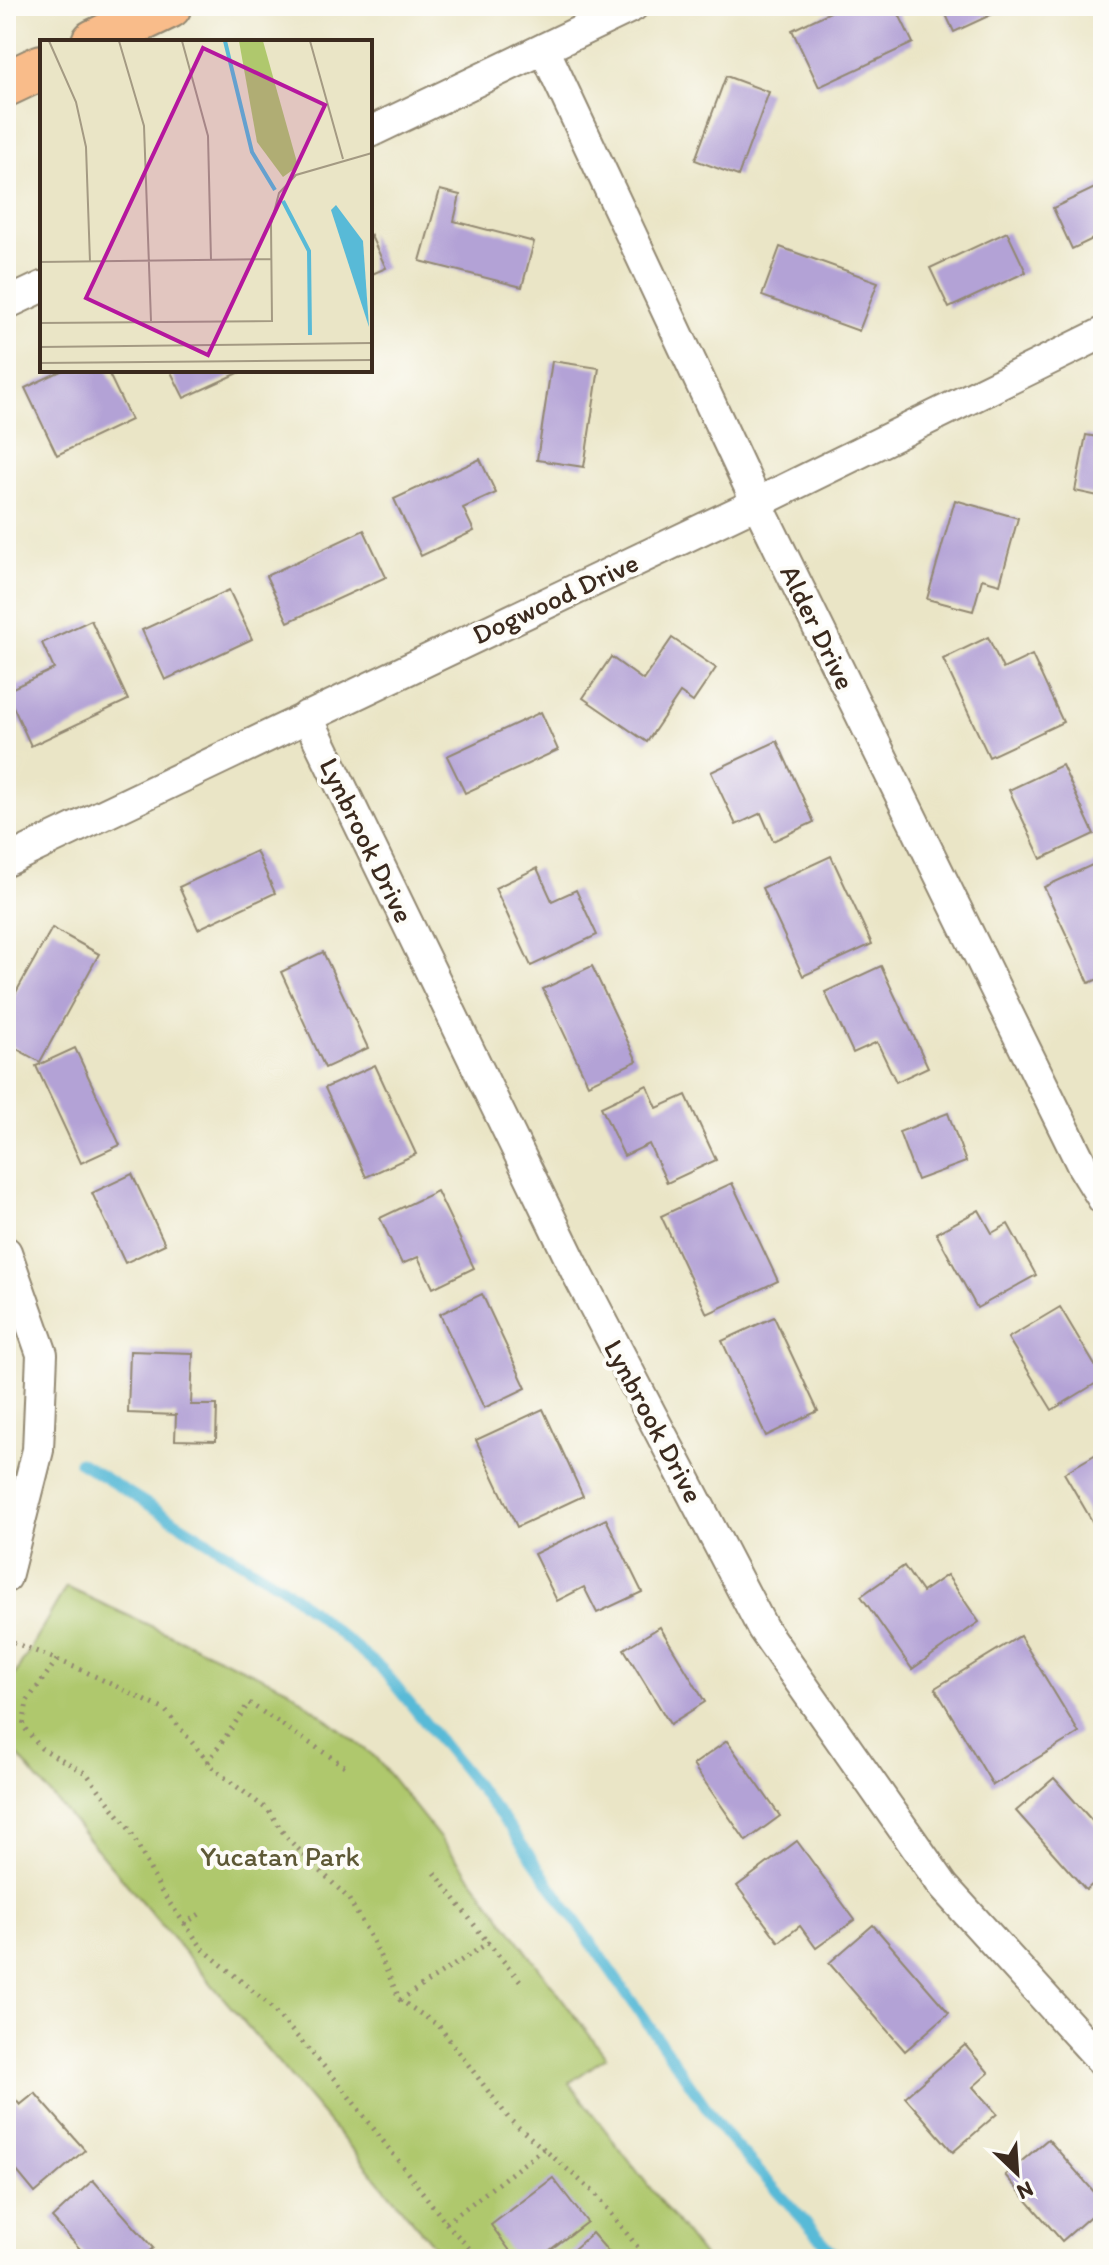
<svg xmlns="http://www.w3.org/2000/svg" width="1109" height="2265" viewBox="0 0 1109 2265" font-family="Itim,sans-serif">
	<rect width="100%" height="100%" fill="#fdfcf7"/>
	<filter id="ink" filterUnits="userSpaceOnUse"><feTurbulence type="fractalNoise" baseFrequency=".0125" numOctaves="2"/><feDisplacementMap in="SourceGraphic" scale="16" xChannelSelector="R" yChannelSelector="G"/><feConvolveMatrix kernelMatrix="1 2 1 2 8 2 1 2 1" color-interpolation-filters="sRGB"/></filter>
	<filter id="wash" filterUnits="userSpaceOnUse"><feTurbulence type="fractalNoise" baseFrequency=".006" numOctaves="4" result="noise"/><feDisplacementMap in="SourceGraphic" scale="32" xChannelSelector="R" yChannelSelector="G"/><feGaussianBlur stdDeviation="1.8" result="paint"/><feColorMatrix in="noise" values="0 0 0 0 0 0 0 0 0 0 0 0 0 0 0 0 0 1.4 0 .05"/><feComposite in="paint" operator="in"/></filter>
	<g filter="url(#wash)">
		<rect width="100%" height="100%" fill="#eae5c6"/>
		<polygon fill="#afc86d" stroke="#757946" stroke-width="2" points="66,1587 288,1689 375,1757 467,1872 606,2057 569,2083 705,2259 445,2259 6,1742 6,1690"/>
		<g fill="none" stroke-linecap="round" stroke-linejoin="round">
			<polyline stroke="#58bad7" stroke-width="11" points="79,1462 284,1588 381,1668 509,1826 725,2134 839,2259"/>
		</g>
		<g id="blocks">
			<g fill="#b3a2d6">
				<polygon points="843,6 895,6 913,43 819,87 792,30"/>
				<polygon points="942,6 1010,6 954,32"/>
				<polygon points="726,76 769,92 738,176 695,160"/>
				<polygon points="1103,184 1103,234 1072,249 1053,208"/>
				<polygon points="440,190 460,195 454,221 534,242 522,287 420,261"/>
				<polygon points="1007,232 1026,272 949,308 930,268"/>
				<polygon points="370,234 386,268 370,275"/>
				<polygon points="780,247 878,282 859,331 762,296"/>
				<polygon points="552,361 599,368 584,467 537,460"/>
				<polygon points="63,370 107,370 131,420 57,455 25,388"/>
				<polygon points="170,370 245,370 184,398"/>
				<polygon points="1086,435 1103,438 1103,497 1075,491"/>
				<polygon points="480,459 496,493 463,508 474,531 421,556 394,499"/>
				<polygon points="955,500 1018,518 1000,584 982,579 973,611 927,599"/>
				<polygon points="364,530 386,577 288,622 266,576"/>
				<polygon points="229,590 252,639 165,680 142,630"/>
				<polygon points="91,620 128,700 31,746 6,691 54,669 42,643"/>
				<polygon points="988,637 1003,669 1032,655 1063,722 989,757 943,659"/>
				<polygon points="672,638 716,668 693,702 680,693 647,742 583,698 611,657 643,680"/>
				<polygon points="541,712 558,750 465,793 447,756"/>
				<polygon points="777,741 814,822 773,841 761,813 736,825 711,772"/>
				<polygon points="1062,765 1094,834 1041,859 1009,790"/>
				<polygon points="256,851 275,893 198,929 179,887"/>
				<polygon points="831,856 872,944 803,976 762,888"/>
				<polygon points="1103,860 1103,977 1089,983 1044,887"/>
				<polygon points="537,868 552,901 576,890 597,935 531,966 495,888"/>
				<polygon points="52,928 99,954 40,1062 6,1043 6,1010"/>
				<polygon points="323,952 368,1048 325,1068 281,972"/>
				<polygon points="592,966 637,1061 588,1084 543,989"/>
				<polygon points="881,966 928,1067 896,1082 877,1042 853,1053 825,992"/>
				<polygon points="75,1048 120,1145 81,1163 36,1066"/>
				<polygon points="375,1065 416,1154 366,1177 325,1088"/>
				<polygon points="647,1085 657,1108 686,1095 716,1160 667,1183 649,1144 624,1156 601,1107"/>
				<polygon points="948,1113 966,1162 917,1180 899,1132"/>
				<polygon points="132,1174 165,1244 125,1263 92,1193"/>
				<polygon points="732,1183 778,1281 707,1314 661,1216"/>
				<polygon points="437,1191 474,1268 433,1288 418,1257 402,1264 380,1218"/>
				<polygon points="979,1210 992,1233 1008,1224 1036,1275 977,1308 936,1233"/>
				<polygon points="482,1294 526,1388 484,1408 440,1314"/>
				<polygon points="1060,1307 1103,1379 1052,1410 1008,1338"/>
				<polygon points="774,1317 818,1411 766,1436 722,1341"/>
				<polygon points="130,1351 193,1353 191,1405 217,1405 216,1441 175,1440 176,1415 128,1413"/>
				<polygon points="543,1409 583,1496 517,1527 476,1440"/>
				<polygon points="1103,1450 1103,1530 1099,1533 1064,1473"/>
				<polygon points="606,1519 642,1592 597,1613 584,1587 557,1601 534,1554"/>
				<polygon points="904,1566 922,1592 947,1575 979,1622 912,1669 861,1596"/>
				<polygon points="660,1627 705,1702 670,1724 624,1649"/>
				<polygon points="1020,1636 1079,1733 993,1785 935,1688"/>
				<polygon points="727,1741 780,1816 746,1841 693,1765"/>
				<polygon points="1054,1778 1103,1833 1103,1875 1086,1890 1016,1811"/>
				<polygon points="797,1841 855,1920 816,1948 800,1926 779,1942 737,1886"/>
				<polygon points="873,1925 949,2013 905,2051 829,1963"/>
				<polygon points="965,2045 989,2073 973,2087 997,2114 953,2152 905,2097"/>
				<polygon points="6,2088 20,2105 35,2093 85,2150 35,2193 6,2158"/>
				<polygon points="1048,2139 1103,2202 1103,2205 1062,2241 1005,2175"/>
				<polygon points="553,2178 587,2222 538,2259 516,2259 491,2225"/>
				<polygon points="93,2180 153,2248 140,2259 89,2259 52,2218"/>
				<polygon points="592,2233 615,2259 563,2259"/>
			</g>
		</g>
	</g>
	<g filter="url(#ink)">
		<use href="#blocks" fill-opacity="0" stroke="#928872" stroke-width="2"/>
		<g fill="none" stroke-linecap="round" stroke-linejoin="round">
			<g stroke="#928872" stroke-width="34">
				<g id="street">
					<polyline points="544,49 757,503 1082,1165 1103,1199"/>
					<polyline points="370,132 633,6"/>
					<polyline points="6,304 42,287"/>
					<polyline points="307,716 576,1271 763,1629 944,1887 1103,2062"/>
					<polyline points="6,861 757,503 1103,333"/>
					<polyline points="6,1252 42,1354 38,1450 6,1577"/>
				</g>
			</g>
			<g stroke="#928872" stroke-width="48">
				<g id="highway">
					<polyline points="94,42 169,6"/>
					<polyline points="6,84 42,67"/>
				</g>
			</g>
			<g stroke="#928872" stroke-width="5" stroke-dasharray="2 6" stroke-linecap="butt">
				<polyline points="6,1635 9,1631"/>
				<polyline points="6,1639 84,1671 165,1710 215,1770 269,1811 286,1837 348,1898 373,1941 400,2000 439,2026 510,2120 596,2194 647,2259"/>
				<polyline points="57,1660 27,1701 23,1726 41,1748 87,1774 130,1830 161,1891 203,1949 268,2004 337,2081 446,2223 543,2149"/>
				<polyline points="208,1762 249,1703 346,1767"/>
				<polyline points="435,1873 488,1943"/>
				<polyline points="184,1924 203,1912"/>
				<polyline points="400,2000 488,1943 523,1984"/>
				<polyline points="446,2223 479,2259"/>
			</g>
			<use href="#street" stroke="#fff" stroke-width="30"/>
			<use href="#highway" stroke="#f9bc8a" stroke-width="44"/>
		</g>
	</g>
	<g text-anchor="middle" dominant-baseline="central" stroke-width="8" stroke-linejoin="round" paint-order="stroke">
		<g font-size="28" fill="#3b2a1e" stroke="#fdfcf7">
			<text transform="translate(555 598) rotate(-25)">Dogwood Drive</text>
			<text transform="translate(818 627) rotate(64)">Alder Drive</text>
			<text transform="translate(367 840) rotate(64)">Lynbrook Drive</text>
			<text transform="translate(654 1421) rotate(62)">Lynbrook Drive</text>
		</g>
		<g font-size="28" fill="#5e5936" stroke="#fdfcf7">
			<text x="280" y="1856">Yucatan Park</text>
		</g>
	</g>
	<g transform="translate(40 40)">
		<rect width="332" height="332" fill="#eae5c6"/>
		<path d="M199 1H223L258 126 243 137 217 102Z" fill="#afc86d"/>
		<path d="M296 165 323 201 329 287 291 170Z" fill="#58bad7"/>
		<path fill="none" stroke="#58bad7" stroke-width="4" d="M185 1 212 112 235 150M243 161 269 211 270 295"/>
		<path fill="none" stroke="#a49a83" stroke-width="2" d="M9 1 36 62 46 107 50 222M79 1 104 86 111 281M142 1 168 96 171 220M270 1 303 119M0 222 232 219M0 283 232 281 231 184 239 153 256 135 332 113M0 307 332 303M0 323 332 320"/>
		<path fill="#b5179e" fill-opacity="0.15" stroke="#b5179e" stroke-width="4" d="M163 8 285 65 168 315 46 258Z"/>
		<rect width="332" height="332" fill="none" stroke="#3b2a1e" stroke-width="4"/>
	</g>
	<rect width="1109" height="2265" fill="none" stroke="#fdfcf7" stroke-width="32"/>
	<g transform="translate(1017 2173) rotate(155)" stroke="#fdfcf7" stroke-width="6" paint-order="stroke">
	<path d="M0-6L14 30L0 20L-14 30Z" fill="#3b2a1e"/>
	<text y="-12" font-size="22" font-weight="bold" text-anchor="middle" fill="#3b2a1e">N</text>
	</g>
</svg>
